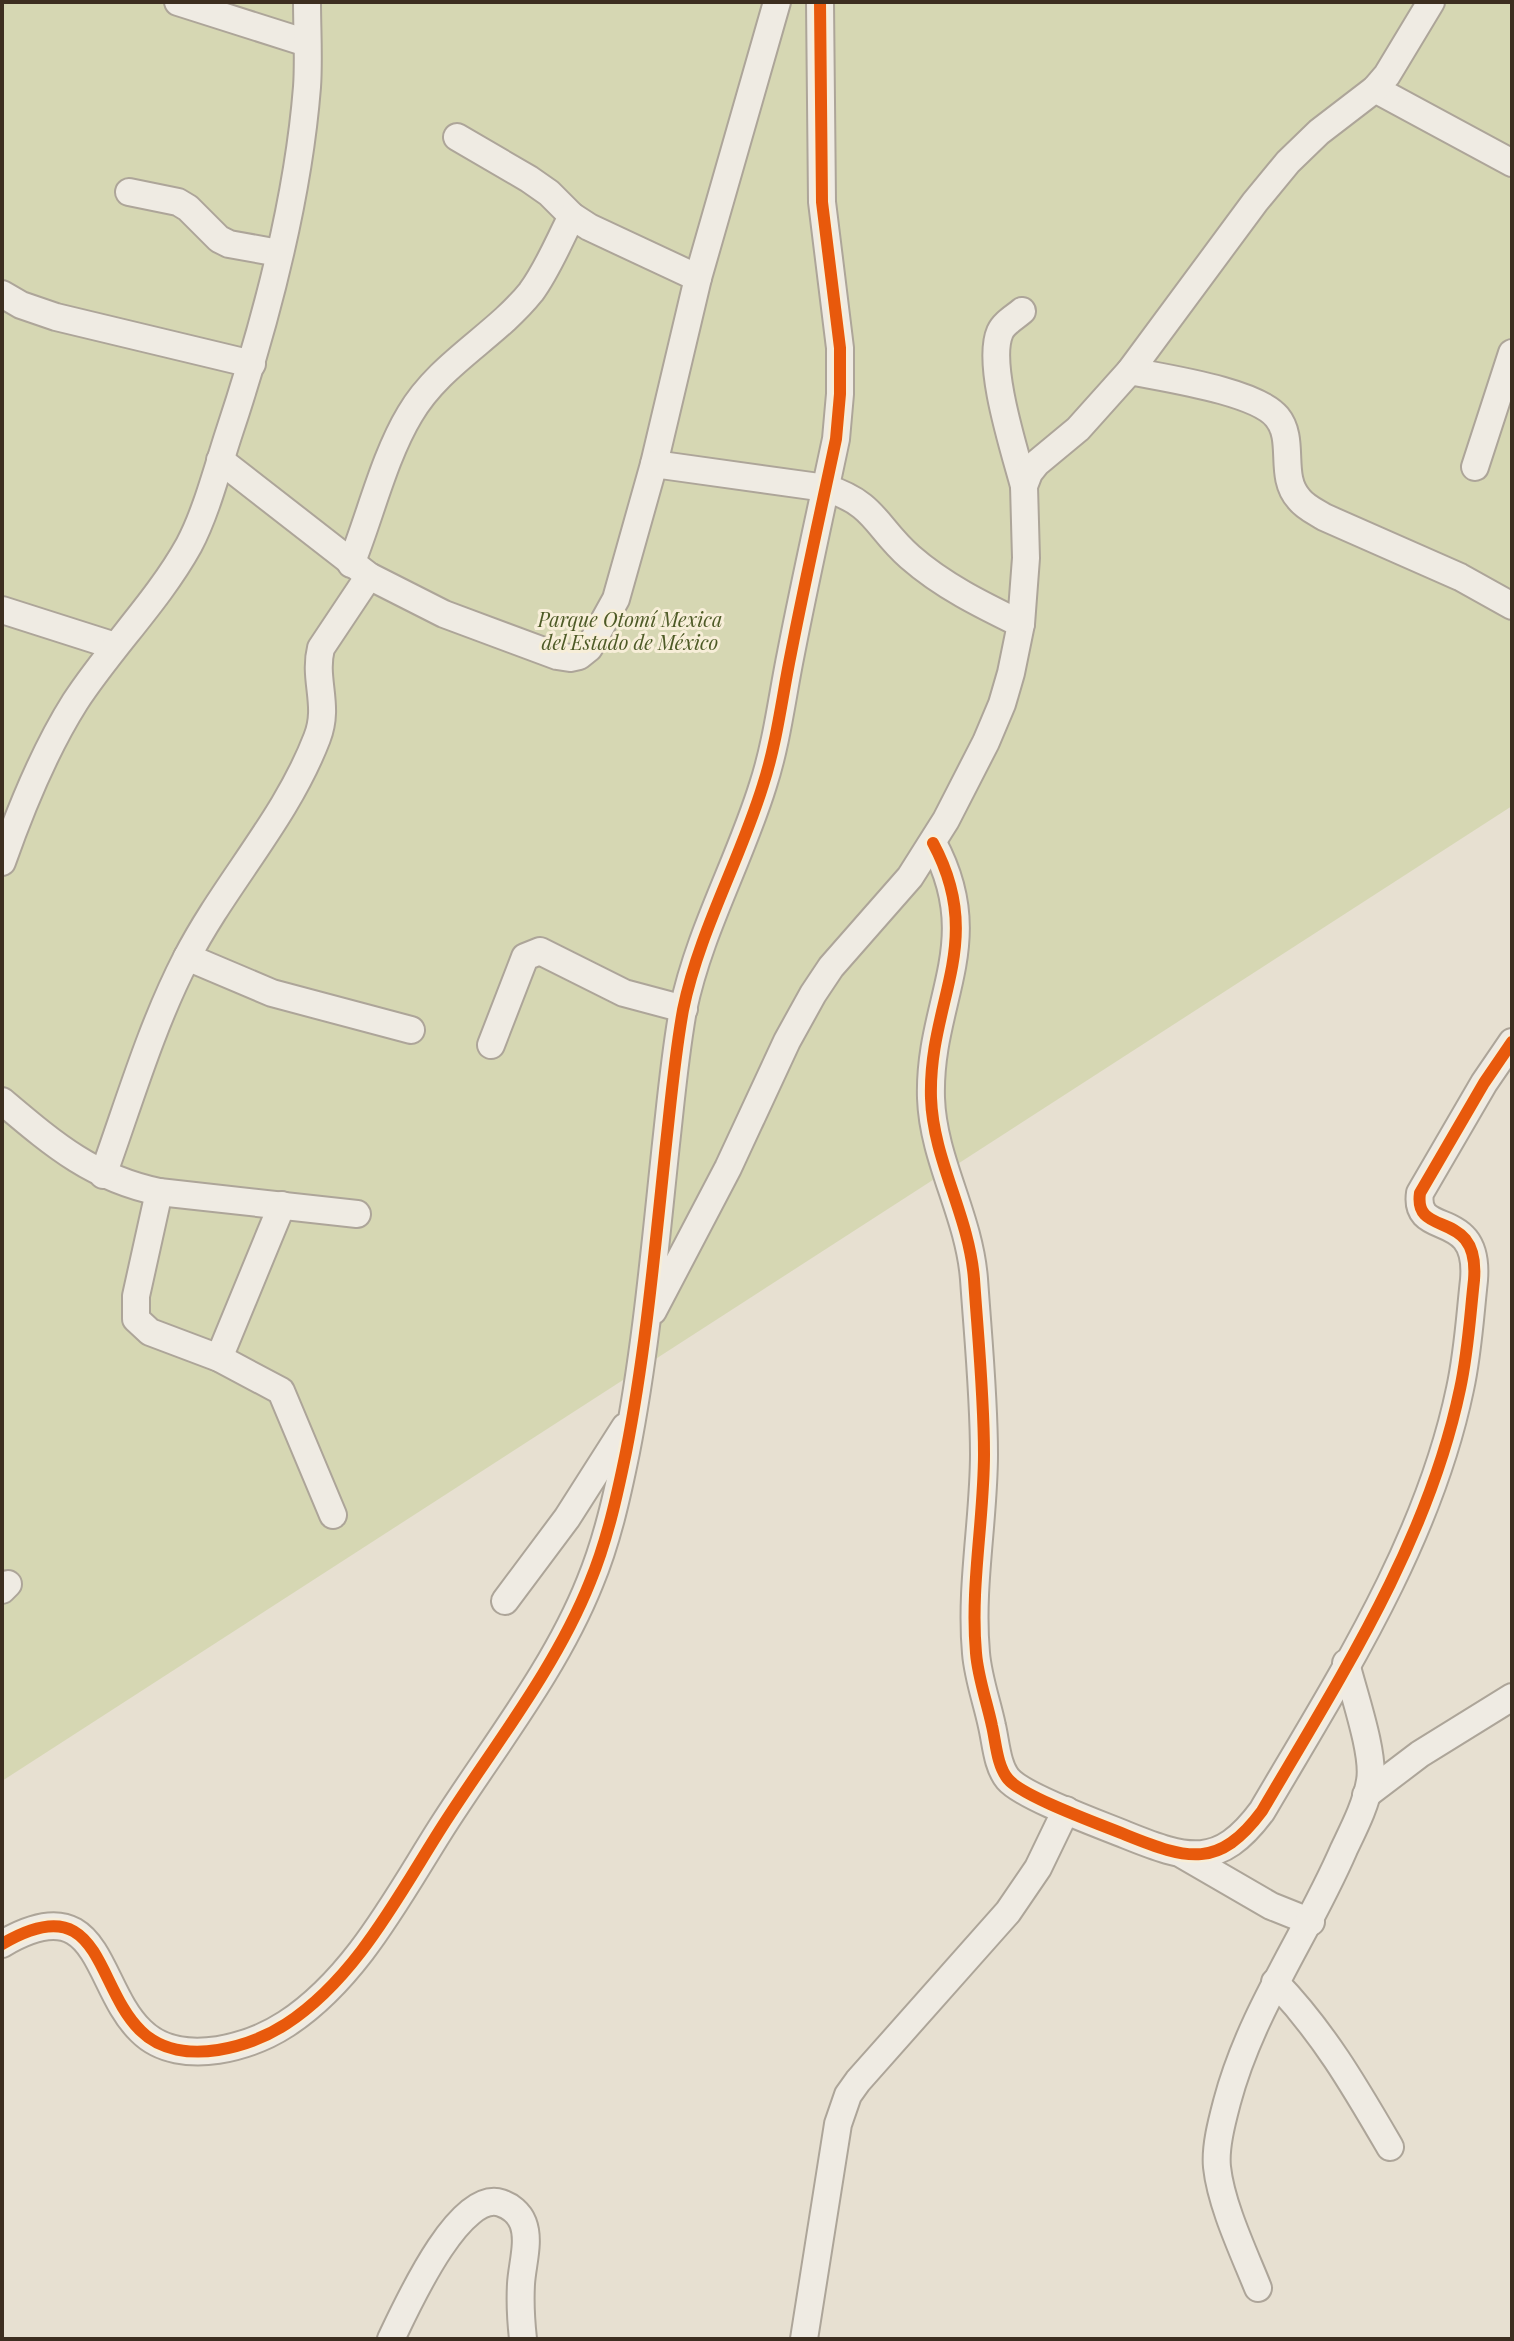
<svg xmlns="http://www.w3.org/2000/svg" width="1514" height="2341" viewBox="0 0 1514 2341" font-family="'Playfair Display',serif">
	<rect width="100%" height="100%" fill="#e7e0d1"/>
	<polygon fill="#d6d7b3" points="2,2 1512,2 1512,806 2,1781"/>
	<g fill="none" stroke-linecap="round" stroke-linejoin="round">
		<g stroke="#ada599" stroke-width="30">
			<g id="minor">
				<polyline points="178,2 307,43"/>
				<polyline points="1375,89 1512,163"/>
				<polyline points="457,137 529,179 549,193 572,216 589,227 698,278"/>
				<polyline points="129,192 178,202 188,208 219,239 229,244 279,253"/>
				<polyline points="2,294 21,305 56,317 252,364"/>
				<path d="M1022 311C1015 317 1004 323 1000 332 986 364 1015 452 1024 486"/>
				<path d="M1130 371C1164 378 1256 391 1277 417 1296 440 1278 476 1299 499 1305 507 1316 512 1324 517L1460 577 1512 606"/>
				<polyline points="220,460 369,576 444,614 557,656 570,658 579,656 589,648 616,599 654,464 698,278 777,2"/>
				<path d="M654 464 826 488C876 504 875 526 910 557 943 586 982 605 1021 624"/>
				<polyline points="1475,467 1512,353"/>
				<path d="M351 564C370 517 384 457 410 414 440 363 495 337 531 292 548 269 559 241 572 216"/>
				<polyline points="2,610 115,646"/>
				<path d="M933 843C987 943 928 1001 931 1098 933 1160 969 1215 974 1279 978 1337 984 1396 984 1454 984 1520 970 1587 976 1653 978 1678 987 1702 992 1726 996 1743 997 1766 1008 1779 1023 1797 1102 1825 1126 1835 1188 1860 1219 1869 1262 1811 1340 1678 1428 1542 1460 1389 1468 1353 1470 1316 1474 1280 1480 1206 1413 1240 1420 1193L1484 1083 1512 1042"/>
				<path d="M2 862C21 808 44 751 75 702 110 648 158 601 189 545 206 513 217 470 228 436 264 328 298 201 307 87 309 59 307 30 307 2"/>
				<polyline points="187,957 272,993 411,1030"/>
				<polyline points="491,1045 525,957 540,951 624,993 684,1009"/>
				<path d="M2 1101C53 1144 92 1178 159 1192L357 1214"/>
				<path d="M103 1175C129 1103 151 1027 186 959 225 883 286 819 317 738 330 705 313 680 321 648L369 576"/>
				<polyline points="159,1192 136,1296 136,1319 150,1332 219,1358 281,1391 333,1515"/>
				<polyline points="653,1311 728,1168 787,1041 813,994 831,967 910,877 946,820 986,742 1002,704 1011,673 1021,624 1026,558 1024,486 1029,473 1037,463 1078,429 1130,371 1255,202 1288,162 1319,132 1375,89 1387,75 1431,2"/>
				<polyline points="219,1358 282,1205"/>
				<polyline points="2,1590 8,1584"/>
				<polyline points="505,1601 567,1518 625,1427"/>
				<polyline points="1366,1795 1420,1754 1512,1697"/>
				<polyline points="1183,1855 1271,1906 1311,1922"/>
				<path d="M2 1944C102 1885 94 1986 141 2031 161 2051 191 2054 218 2050 242 2046 266 2037 286 2024 355 1979 397 1898 440 1830 490 1751 555 1670 590 1582 607 1541 617 1496 626 1452 646 1350 655 1247 666 1144 671 1099 675 1054 683 1010 699 932 740 860 763 785 777 742 782 697 791 653 805 581 821 510 836 439L840 394V348L822 202 820 2"/>
				<path d="M1275 1982C1324 2033 1355 2087 1390 2147"/>
				<path d="M1258 2288C1244 2253 1221 2205 1217 2167 1215 2147 1222 2121 1227 2102 1251 2011 1307 1935 1344 1849 1354 1828 1366 1805 1370 1781 1375 1754 1353 1692 1346 1663"/>
				<path d="M391 2339C406 2308 459 2189 501 2203 510 2206 519 2213 523 2223 530 2241 522 2265 521 2284 520 2302 521 2321 523 2339"/>
				<polyline points="804,2339 838,2124 848,2095 858,2081 1008,1912 1038,1868 1066,1810"/>
			</g>
		</g>
		<use href="#minor" stroke="#efebe3" stroke-width="26"/>
		<g stroke="#f7eed8" stroke-width="17">
			<g id="cycleway">
				<path d="M933 843C987 943 928 1001 931 1098 933 1160 969 1215 974 1279 978 1337 984 1396 984 1454 984 1520 970 1587 976 1653 978 1678 987 1702 992 1726 996 1743 997 1766 1008 1779 1023 1797 1102 1825 1126 1835 1188 1860 1219 1869 1262 1811 1340 1678 1428 1542 1460 1389 1468 1353 1470 1316 1474 1280 1480 1206 1413 1240 1420 1193L1484 1083 1512 1042"/>
				<path d="M2 1944C102 1885 94 1986 141 2031 161 2051 191 2054 218 2050 242 2046 266 2037 286 2024 355 1979 397 1898 440 1830 490 1751 555 1670 590 1582 607 1541 617 1496 626 1452 646 1350 655 1247 666 1144 671 1099 675 1054 683 1010 699 932 740 860 763 785 777 742 782 697 791 653 805 581 821 510 836 439L840 394V348L822 202 820 2"/>
			</g>
		</g>
		<use href="#cycleway" stroke="#e8590c" stroke-width="12"/>
	</g>
	<g text-anchor="middle" dominant-baseline="central" stroke-width="6" stroke-linejoin="round" paint-order="stroke">
		<g font-size="20" font-style="italic" fill="#4d5a26" stroke="#f7eed8">
			<text x="630" y="618">Parque Otomí Mexica<tspan x="630" dy="23">del Estado de México</tspan></text>
		</g>
	</g>
	<rect width="1514" height="2341" fill="none" stroke="#3d2e20" stroke-width="8"/>
</svg>
